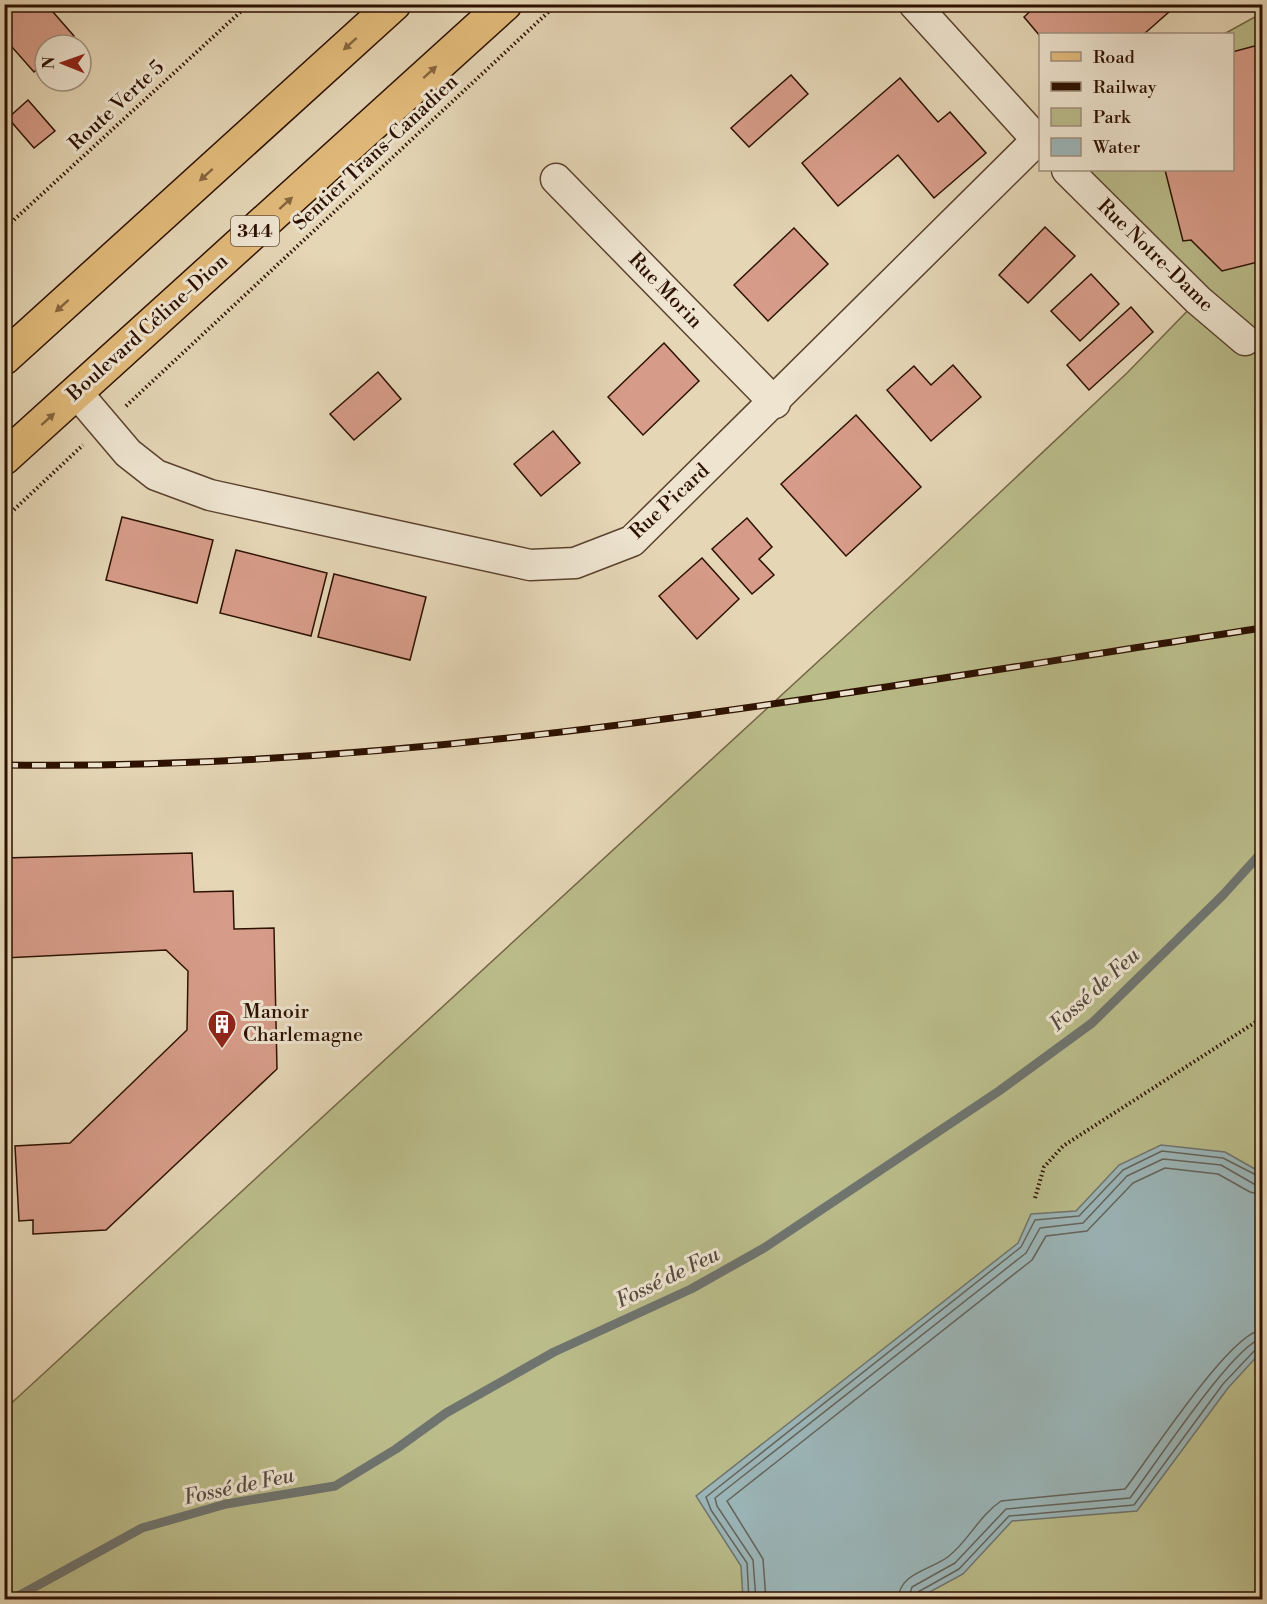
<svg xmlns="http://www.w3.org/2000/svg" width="1267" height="1604" viewBox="0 0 1267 1604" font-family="'Libre Bodoni',serif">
	<rect width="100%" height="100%" fill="#e5d6b6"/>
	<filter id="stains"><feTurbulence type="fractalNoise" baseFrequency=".00333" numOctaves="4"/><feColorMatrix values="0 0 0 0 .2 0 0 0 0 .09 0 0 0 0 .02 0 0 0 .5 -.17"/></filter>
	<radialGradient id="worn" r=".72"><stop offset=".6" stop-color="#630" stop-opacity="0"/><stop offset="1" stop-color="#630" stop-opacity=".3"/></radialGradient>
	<polygon fill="#babc8a" stroke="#746645" stroke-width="1.5" points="1262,13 1262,1599 5,1600 5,1409 910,577 1127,373 1198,300 1067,170 1232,170 1232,34 1224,34"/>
	<polygon fill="#9bb6b9" stroke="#6f746f" stroke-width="1.5" points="1161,1145 1225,1152 1262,1173 1262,1351 1228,1388 1137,1511 1012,1521 963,1574 917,1599 743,1599 741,1566 696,1496 1018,1243 1031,1214 1076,1211 1119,1165"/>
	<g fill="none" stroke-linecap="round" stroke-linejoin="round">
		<g stroke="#64645c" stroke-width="1.5">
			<polyline points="749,1600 747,1563 711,1510 706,1497 1021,1247 1035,1220 1079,1216 1123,1170 1162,1151 1223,1158 1262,1178"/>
			<polyline points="756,1600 753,1560 717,1506 715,1498 1026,1253 1040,1228 1083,1223 1127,1176 1163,1159 1221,1165 1254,1184 1262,1186"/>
			<polyline points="766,1600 763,1559 727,1501 1032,1260 1046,1236 1087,1231 1133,1183 1165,1168 1218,1174 1250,1192 1262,1195"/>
			<path d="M898 1600C899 1572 932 1570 949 1556 968 1541 980 1515 1001 1501L1125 1489C1148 1460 1230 1332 1262 1330"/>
			<path d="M908 1600 912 1587 955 1563 1006 1509 1130 1498C1150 1472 1236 1341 1262 1339"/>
			<polyline points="915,1600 918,1592 959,1569 1009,1516 1134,1505 1223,1384 1256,1349 1262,1347"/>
		</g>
		<polyline stroke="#6f746f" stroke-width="9" points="11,1600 142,1528 226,1504 335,1486 396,1449 446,1413 554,1352 691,1289 764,1248 999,1091 1092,1023 1223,895 1262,852"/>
	</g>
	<g fill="#d79c89" stroke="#2d1100" stroke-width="1.5">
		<polygon points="4,4 46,4 74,36 64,45 45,45 45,62 34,72 4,38"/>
		<polygon points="1038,4 1178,4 1144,34 1040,36 1024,17"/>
		<polygon points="1262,44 1262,261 1222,271 1191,240 1183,241 1165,170 1232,170 1232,52"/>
		<polygon points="791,75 808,94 749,147 731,128"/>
		<polygon points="900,78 938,122 950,112 986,153 934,198 898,155 838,206 802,163"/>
		<polygon points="28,100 55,131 34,148 8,118"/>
		<polygon points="1045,227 1075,256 1028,303 999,275"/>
		<polygon points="794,228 828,264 768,321 734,285"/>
		<polygon points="1091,274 1119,304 1080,341 1051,311"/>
		<polygon points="1131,307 1153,332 1089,390 1067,365"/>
		<polygon points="664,343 699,381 643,435 608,397"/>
		<polygon points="953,365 981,397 931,441 887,390 914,366 931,385"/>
		<polygon points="378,372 401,399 354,440 330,414"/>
		<polygon points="856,415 921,487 846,556 781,484"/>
		<polygon points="553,431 580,463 541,496 514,464"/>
		<polygon points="122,517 213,540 197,603 106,580"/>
		<polygon points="747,518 772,547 759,559 774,575 752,594 712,549"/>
		<polygon points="236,550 327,573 311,636 220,613"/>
		<polygon points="702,558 739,599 697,639 659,596"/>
		<polygon points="334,574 426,597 410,660 318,637"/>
		<polygon points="192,853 194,892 233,891 234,929 274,928 277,1069 106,1230 33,1234 33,1220 19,1221 15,1146 70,1143 187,1030 188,971 166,950 4,958 4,858"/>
	</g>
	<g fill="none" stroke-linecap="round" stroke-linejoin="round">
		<g stroke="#5b422e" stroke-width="33">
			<g id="street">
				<polyline points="914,4 1040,143"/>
				<polyline points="1067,170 1198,300 1245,340"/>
				<polyline points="556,179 775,403"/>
				<polyline points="77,393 128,453 156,475 210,495 530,565 575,563 632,541 1037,140"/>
			</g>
		</g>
		<g stroke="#2d1100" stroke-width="36">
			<g id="primary">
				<polyline points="4,358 394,4"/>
				<polyline points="4,458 505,4"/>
			</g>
		</g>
		<g stroke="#2d1100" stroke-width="4" stroke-dasharray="1.5 3" stroke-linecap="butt">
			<polyline points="4,229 249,4"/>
			<polyline points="126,406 557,4"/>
			<polyline points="4,519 83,445"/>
			<polyline points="1035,1198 1044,1167 1063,1146 1262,1018"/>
		</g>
		<use href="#street" stroke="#eee4d0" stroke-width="30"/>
		<use href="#primary" stroke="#e2bb7b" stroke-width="33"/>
		<g stroke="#2d1100" stroke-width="7">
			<path id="rail" d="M4 765C428 771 845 692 1262 628"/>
		</g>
		<use href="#rail" stroke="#eee4d0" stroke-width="4.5" stroke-dasharray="14" stroke-linecap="butt"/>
	</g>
	<defs><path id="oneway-solid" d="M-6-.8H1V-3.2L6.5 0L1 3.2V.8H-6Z" transform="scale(1.5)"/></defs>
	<g fill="#88663e">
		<use href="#oneway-solid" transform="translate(350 44) rotate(138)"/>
		<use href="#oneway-solid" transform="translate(430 72) rotate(-42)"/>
		<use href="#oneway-solid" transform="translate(206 175) rotate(138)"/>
		<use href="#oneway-solid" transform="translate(286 203) rotate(-42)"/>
		<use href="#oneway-solid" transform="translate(62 306) rotate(138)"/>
		<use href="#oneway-solid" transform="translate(48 419) rotate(-42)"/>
	</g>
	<defs>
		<g id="building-pin" transform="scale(1.5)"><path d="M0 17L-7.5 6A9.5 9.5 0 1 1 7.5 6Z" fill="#8f2418" stroke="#eee4d0"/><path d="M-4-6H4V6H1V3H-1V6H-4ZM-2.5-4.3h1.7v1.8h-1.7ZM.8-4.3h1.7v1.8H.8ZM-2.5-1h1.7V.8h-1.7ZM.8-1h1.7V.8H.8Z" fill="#fff"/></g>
	</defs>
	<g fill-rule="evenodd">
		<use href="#building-pin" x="222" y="1024"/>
	</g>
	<g text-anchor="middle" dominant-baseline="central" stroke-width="6" stroke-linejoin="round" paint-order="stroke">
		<rect fill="#eee4d0" stroke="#67503e" stroke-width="1.5" x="231" y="216" width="48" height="30" rx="4.5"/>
		<g font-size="18" font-weight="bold" fill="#2d1100">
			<text x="255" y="231">344</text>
		</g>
		<g font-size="20" fill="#2d1100" stroke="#eee4d0">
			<text transform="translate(117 106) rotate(-43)">Route Verte 5</text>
			<text transform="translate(376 153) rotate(-43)">Sentier Trans-Canadien</text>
			<text transform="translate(1155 256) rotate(44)">Rue Notre-Dame</text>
			<text transform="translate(665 291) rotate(46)">Rue Morin</text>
			<text transform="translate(148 328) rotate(-42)">Boulevard Céline-Dion</text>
			<text transform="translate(670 502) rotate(-43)">Rue Picard</text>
		</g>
		<g font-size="20" fill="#2d1100" stroke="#eee4d0" text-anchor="start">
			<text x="243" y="1012">Manoir<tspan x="243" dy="23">Charlemagne</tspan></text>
		</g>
		<g font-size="21" font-style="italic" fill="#544b41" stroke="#eee4d0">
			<text transform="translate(1095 990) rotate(-42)">Fossé de Feu</text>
			<text transform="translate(668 1278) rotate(-26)">Fossé de Feu</text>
			<text transform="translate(239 1487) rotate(-12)">Fossé de Feu</text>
		</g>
	</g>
	<rect width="1267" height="1604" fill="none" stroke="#e5d6b6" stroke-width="24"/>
	<rect x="6" y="6" width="1255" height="1592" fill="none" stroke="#2d1100" stroke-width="3"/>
	<rect x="12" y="12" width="1243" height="1580" fill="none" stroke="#2d1100" stroke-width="1.5"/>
	<rect x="1039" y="33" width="195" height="138" fill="#eee4d0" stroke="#a1907d" stroke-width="1.5"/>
	<rect x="1051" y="52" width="30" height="9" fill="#e2bb7b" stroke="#a1907d" stroke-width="1.5"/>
	<text x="1093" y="63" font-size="18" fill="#2d1100">Road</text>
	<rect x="1051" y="82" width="30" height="9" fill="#2d1100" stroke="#a1907d" stroke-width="1.5"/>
	<text x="1093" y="93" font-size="18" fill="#2d1100">Railway</text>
	<rect x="1051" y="108" width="30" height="18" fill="#babc8a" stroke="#a1907d" stroke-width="1.5"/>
	<text x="1093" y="123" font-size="18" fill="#2d1100">Park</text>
	<rect x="1051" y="138" width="30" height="18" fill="#9bb6b9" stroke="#a1907d" stroke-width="1.5"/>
	<text x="1093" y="153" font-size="18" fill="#2d1100">Water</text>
	<g transform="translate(63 63) rotate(271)"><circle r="28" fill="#eee4d0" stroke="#a1907d" stroke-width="1.5"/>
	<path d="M0-4.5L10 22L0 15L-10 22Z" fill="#8f2418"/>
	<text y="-9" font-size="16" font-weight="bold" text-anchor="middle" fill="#2d1100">N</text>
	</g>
	<rect width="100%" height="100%" filter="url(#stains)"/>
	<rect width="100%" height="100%" fill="url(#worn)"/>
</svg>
